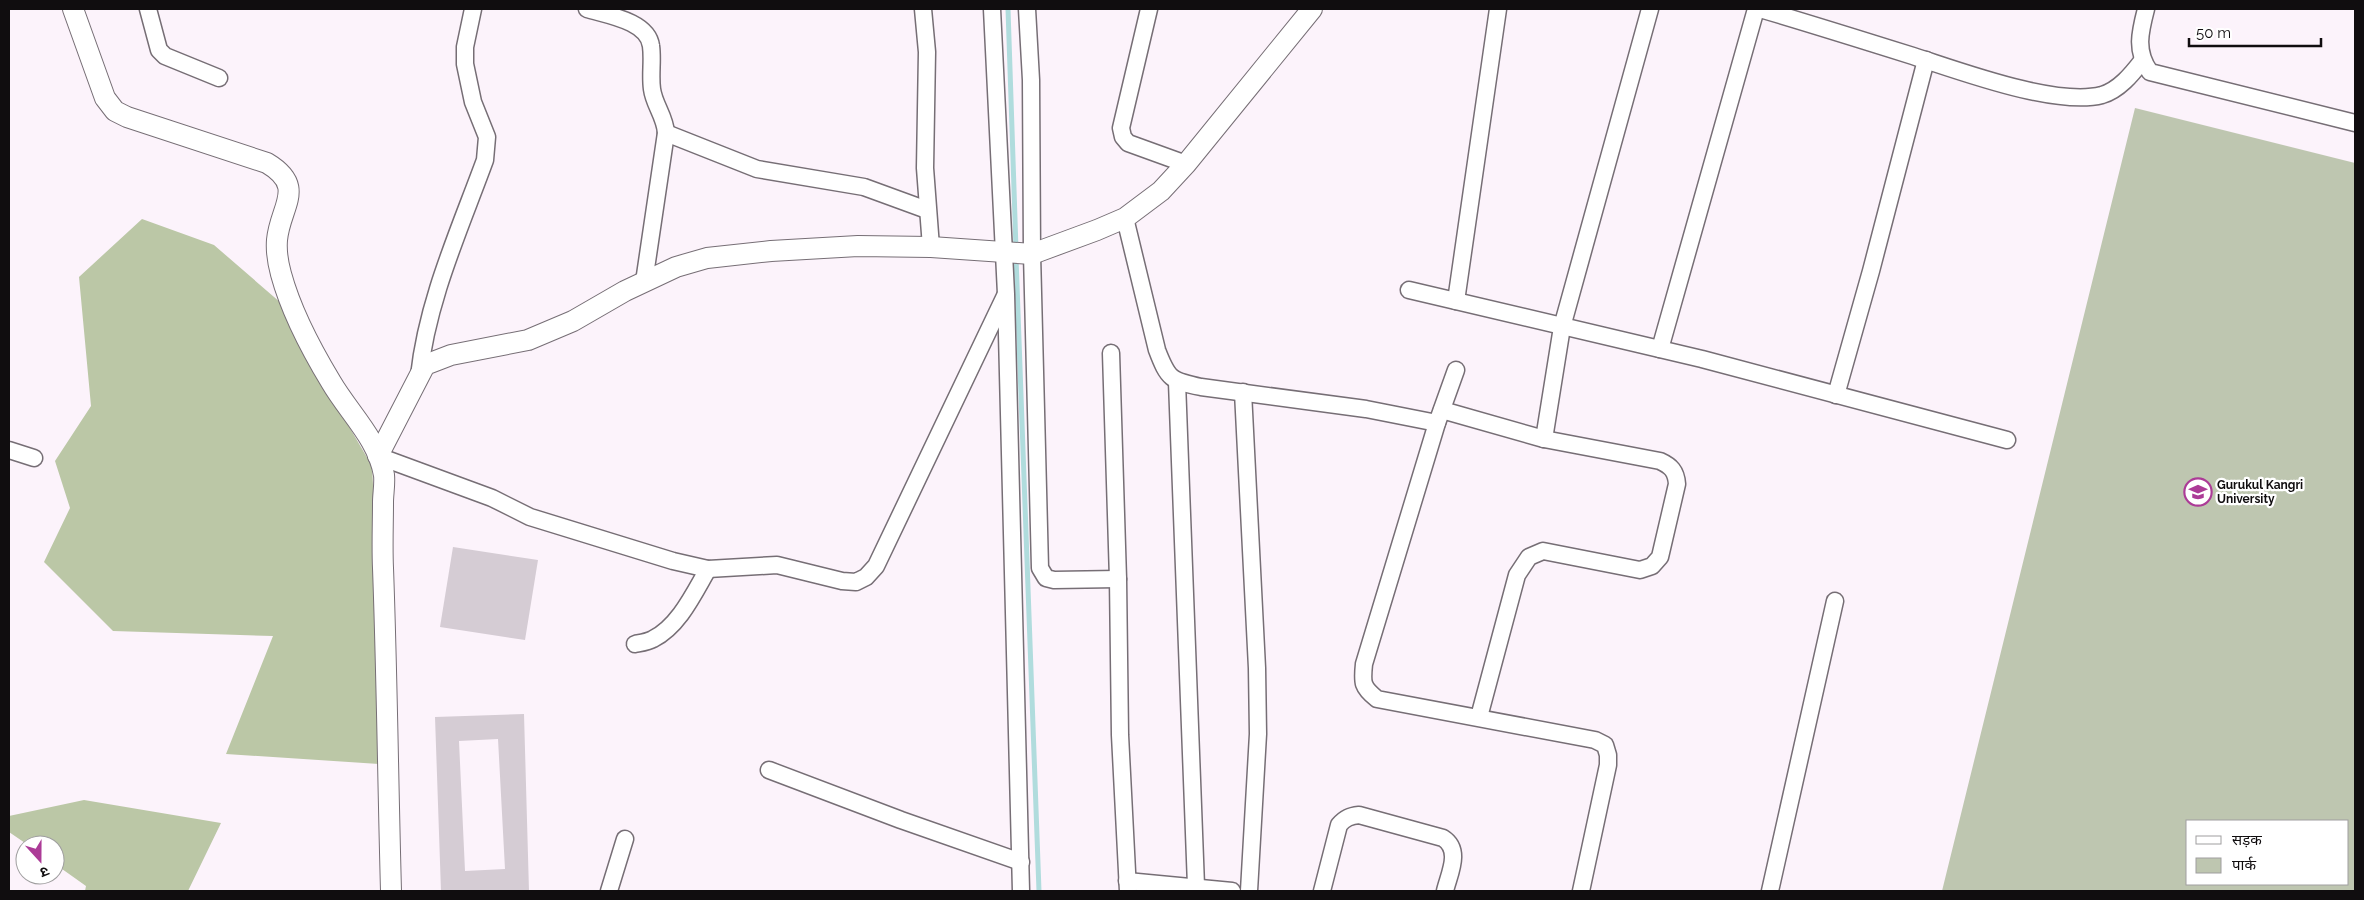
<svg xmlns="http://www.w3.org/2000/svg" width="2364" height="900" viewBox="0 0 2364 900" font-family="Raleway,'Noto Sans Devanagari',sans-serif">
	<rect width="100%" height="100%" fill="#fcf3fb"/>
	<path fill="#bec6b0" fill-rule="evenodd" d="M2135 108 2355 163V891H1942ZM2188 821H2348V884H2188Z"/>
	<g fill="#bbc7a6">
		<polygon points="142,219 214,245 281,303 326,387 372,466 378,576 379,764 226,754 273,636 113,631 44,562 70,508 55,461 91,406 79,277"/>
		<polygon points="84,800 221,823 188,891 85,891 86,886 55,864 55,845 28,845 9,832 9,816"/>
	</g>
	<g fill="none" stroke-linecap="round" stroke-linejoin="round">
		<g stroke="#b0dcdd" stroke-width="5">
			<polyline points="1008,9 1016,249"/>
			<polyline points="1016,257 1039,891"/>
		</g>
	</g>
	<g fill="#d5ccd4" fill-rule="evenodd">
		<polygon points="453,547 538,560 525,640 440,627"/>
		<path d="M524 714 529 891H441L435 717ZM498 739 505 869 465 871 459 741Z"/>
	</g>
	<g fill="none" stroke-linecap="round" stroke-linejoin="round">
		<g stroke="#766e75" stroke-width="19">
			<g id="minor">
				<polyline points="148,9 159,50 165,56 219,78"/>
				<path d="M587 9C607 15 648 21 651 46 653 60 650 75 652 89 654 105 665 116 666 133L644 282"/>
				<polyline points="923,9 927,52 925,168 931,247"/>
				<polyline points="992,9 1006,294 1021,891"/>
				<polyline points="1027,9 1031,80 1032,254 1040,568 1046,578 1054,580 1118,579"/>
				<polyline points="1149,9 1121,128 1123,137 1128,143 1186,164"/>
				<path d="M1760 9C1811 24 1862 40 1913 56 1960 71 2056 107 2102 95 2119 90 2132 74 2142 61"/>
				<path d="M2146 9C2140 32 2135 51 2150 72L2355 123"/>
				<polyline points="666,133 757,169 864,187 927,210"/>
				<path d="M1125 218 1157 350C1168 379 1171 381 1201 387L1366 409 1437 423"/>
				<polyline points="1409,290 1702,359 2007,440"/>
				<polyline points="1456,301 1498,9"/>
				<polyline points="1660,349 1756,9"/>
				<polyline points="1111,353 1118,579 1120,735 1128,891"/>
				<path d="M1456 370 1437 423 1364 664C1362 683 1362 687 1377 699L1595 740 1605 745 1608 755V765L1581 891"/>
				<path d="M419 376C427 301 459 231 485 160L487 137 473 102 465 64V47L473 9"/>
				<polyline points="1177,382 1196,886"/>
				<polyline points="1243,392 1257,668 1258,734 1249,891"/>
				<polyline points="1836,395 1871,271 1926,60"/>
				<path d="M1442 410 1544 439 1660 461C1671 466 1676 471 1677 484L1660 557 1652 566 1640 570 1543 551 1529 557 1517 575 1479 717"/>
				<polyline points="1544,439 1562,327 1650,9"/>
				<polyline points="9,450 34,458"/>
				<polyline points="378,456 492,498 530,517 673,561 708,569 777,565 842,581 856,582 866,577 876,566 1005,296"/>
				<path d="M635 644C640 643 648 642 653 639 679 626 694 593 708 569"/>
				<polyline points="769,770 901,820 1021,862"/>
				<polyline points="1127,881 1232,891"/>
				<polyline points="609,891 625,839"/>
				<path d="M1322 891 1339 825C1345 818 1350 816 1359 815L1443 838C1462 850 1449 874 1445 891"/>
				<polyline points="1770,891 1835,601"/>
			</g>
		</g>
		<g stroke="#766e75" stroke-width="22">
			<g id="tertiary">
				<path d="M73 9 105 98 115 111 127 117 267 163C307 187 280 206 277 240 276 252 278 263 281 274 291 311 311 349 331 382 349 413 378 439 384 475 385 484 383 494 383 502 383 524 382 546 383 568 387 676 388 783 391 891"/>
				<polyline points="378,456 425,365 451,355 528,340 573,321 625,291 676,267 707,258 771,251 858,246 931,247 1032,254 1097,230 1125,218 1161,191 1186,164 1312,9"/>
			</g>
		</g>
		<use href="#minor" stroke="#fff" stroke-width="16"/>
		<use href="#tertiary" stroke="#fff" stroke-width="20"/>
	</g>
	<defs>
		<g id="university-ring" transform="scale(1.4375)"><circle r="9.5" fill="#fff" stroke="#ac3b97" stroke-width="1.5"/><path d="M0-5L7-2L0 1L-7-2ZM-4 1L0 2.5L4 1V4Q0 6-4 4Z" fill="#ac3b97"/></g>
	</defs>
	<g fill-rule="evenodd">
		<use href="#university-ring" x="2198" y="492"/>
	</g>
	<g text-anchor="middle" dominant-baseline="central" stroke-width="4.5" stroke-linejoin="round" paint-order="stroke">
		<g font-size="12" font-weight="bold" fill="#100d0f" stroke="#fff" text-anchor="start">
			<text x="2217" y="485">Gurukul Kangri<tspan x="2217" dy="14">University</tspan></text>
		</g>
	</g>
	<rect width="2364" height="900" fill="none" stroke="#100d0f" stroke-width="20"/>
	<rect x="2186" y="820" width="162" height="65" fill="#ffffff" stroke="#9f9e9f"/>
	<rect x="2196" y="836" width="25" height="8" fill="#ffffff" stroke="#9f9e9f"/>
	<text x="2232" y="845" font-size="15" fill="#100d0f">सड़क</text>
	<rect x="2196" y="858" width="25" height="15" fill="#bec6b0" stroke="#9f9e9f"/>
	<text x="2232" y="870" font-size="15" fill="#100d0f">पार्क</text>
	<g transform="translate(40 860) rotate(159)"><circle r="24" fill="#ffffff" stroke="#9f9e9f"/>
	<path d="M0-4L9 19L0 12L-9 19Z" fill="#ac3b97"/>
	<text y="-8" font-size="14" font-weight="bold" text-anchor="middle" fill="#100d0f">उ</text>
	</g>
	<path d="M2189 38v8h132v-8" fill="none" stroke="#100d0f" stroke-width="2.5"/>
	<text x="2196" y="38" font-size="15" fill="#100d0f" stroke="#ffffff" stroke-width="4" paint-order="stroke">50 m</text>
</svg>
